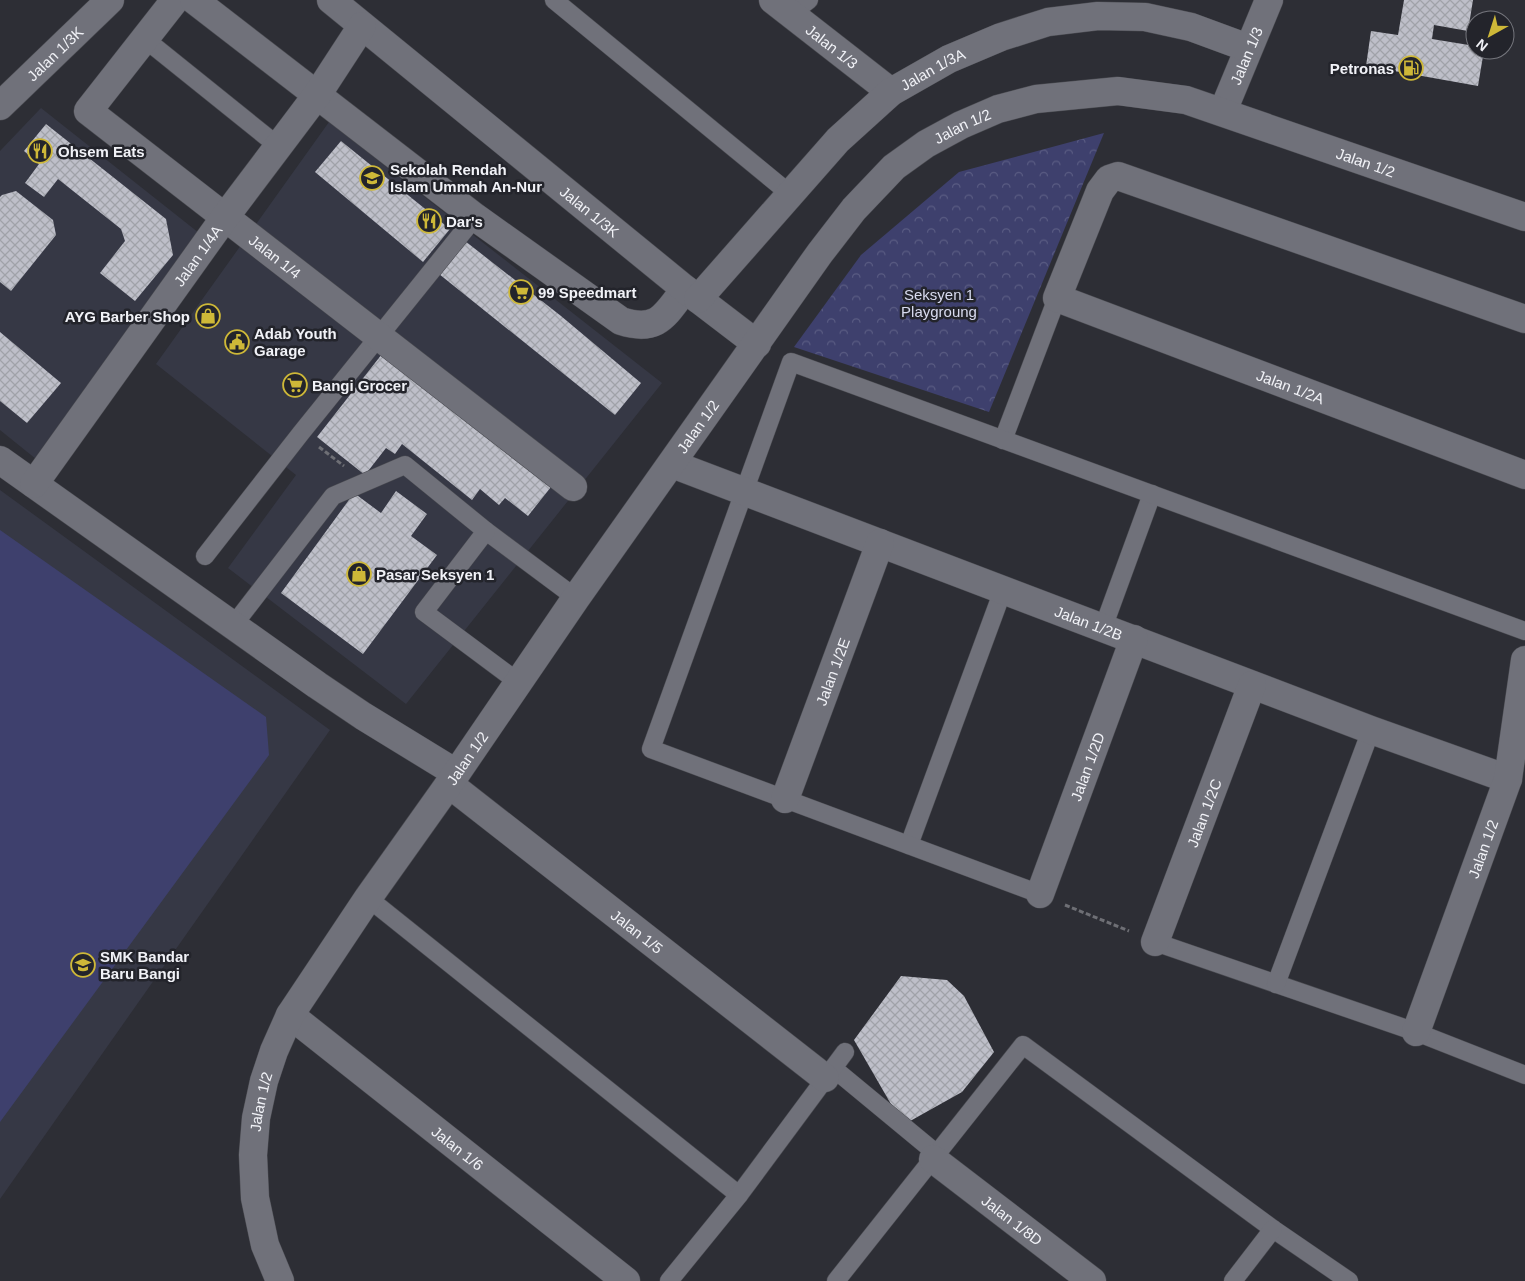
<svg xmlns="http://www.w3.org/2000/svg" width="1525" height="1281" viewBox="0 0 1525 1281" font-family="Arial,sans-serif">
	<defs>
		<pattern id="park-crowns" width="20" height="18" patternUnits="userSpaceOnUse" patternTransform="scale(1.25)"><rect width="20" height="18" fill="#3e406d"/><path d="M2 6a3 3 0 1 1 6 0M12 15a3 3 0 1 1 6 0" fill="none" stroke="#5a5c83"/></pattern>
		<pattern id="building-cross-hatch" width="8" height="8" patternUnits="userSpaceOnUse" patternTransform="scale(1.25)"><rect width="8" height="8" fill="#bebfc9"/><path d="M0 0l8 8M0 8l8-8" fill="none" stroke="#a0a2a9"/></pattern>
	</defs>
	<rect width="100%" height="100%" fill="#2d2e35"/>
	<g fill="#363845">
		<polygon points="41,108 199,233 36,459 0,430 0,151"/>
		<polygon points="329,122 662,383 406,704 228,568 296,475 156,364"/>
		<polygon points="0,490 330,730 0,1199"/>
	</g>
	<polygon fill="#3e406d" points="0,530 266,717 269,755 0,1122"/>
	<polygon fill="url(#park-crowns)" points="1104,133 989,412 794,347 861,255 959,172"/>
	<g fill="url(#building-cross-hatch)">
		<polygon points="1404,0 1473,0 1468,31 1434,25 1432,39 1475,46 1475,50 1484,50 1478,86 1366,66 1371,31 1398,35"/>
		<polygon points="46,124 166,219 173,255 135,301 100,273 125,241 121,229 58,179 44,197 25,183 39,164 24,151"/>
		<polygon points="341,141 450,229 423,262 315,172"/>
		<polygon points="16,191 53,220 56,235 11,291 0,282 0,197 2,195"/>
		<polygon points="465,241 561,316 641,383 615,415 439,274"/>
		<polygon points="0,332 61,383 27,423 0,401"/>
		<polygon points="382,354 551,487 528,516 505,498 499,505 480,489 472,500 402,444 395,454 386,448 365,475 317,437"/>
		<polygon points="396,491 427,514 411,536 437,555 363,654 281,593 354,493 381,513"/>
		<polygon points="901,976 947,980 964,996 994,1052 962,1092 903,1125 854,1040"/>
	</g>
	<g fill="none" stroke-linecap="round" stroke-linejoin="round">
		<g stroke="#4a4b51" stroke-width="19">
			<g id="lane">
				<polyline points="554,0 790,194"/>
				<polyline points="791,14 809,0"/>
				<polyline points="145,39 278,146"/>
				<polyline points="1003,440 1057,298"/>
				<polyline points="486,531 576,598"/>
				<polyline points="205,556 301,433 475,217"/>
				<polyline points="232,627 333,496 405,465 486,531 424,612 518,682"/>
				<polyline points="1103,628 1152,494"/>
				<polyline points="909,845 1003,590"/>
				<polyline points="1040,894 651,749 791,362 1525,631"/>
				<polyline points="368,898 739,1195"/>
				<polyline points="1155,942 1416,1032 1525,1075"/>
				<polyline points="1276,984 1371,730"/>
				<polyline points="833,1068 937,1154"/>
				<polyline points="669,1281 739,1195 845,1052"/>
				<polyline points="836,1281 1023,1045 1273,1229 1349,1281"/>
				<polyline points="1233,1281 1273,1229"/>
			</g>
		</g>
		<g stroke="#4a4b51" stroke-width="29">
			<g id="street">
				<path id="s1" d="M175 0 88 111 573 487"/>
				<path d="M194 0 475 217 621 321C658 333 665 315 685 289"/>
				<path id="s2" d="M331 0 685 289 757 344"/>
				<path id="s3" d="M773 0 891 92"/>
				<path id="s4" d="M0 106 110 0"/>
				<path id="s5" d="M1223 111 1269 0"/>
				<path id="s6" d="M698 299 838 140 891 92 949 59 1001 37 1048 22 1098 16 1145 17 1191 27 1248 48"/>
				<path id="s7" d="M1525 319 1118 176 1109 179 1100 191 1057 298 1525 475"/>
				<polyline points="0,460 317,685 363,716 456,773"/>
				<path id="s8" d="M672 464 1371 730 1508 779"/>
				<path id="s9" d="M34 484 225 217 317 95 362 26"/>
				<path id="s10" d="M449 784 825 1078"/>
				<path id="s11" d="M785 799 880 543"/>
				<path id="s12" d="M1040 894 1134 639"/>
				<path id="s13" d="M1155 942 1252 685"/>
				<path id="s14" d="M290 1015 626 1281"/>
				<path id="s15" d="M1416 1032 1508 779 1525 660"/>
				<path id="s16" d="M933 1159 1092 1281"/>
			</g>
		</g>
		<g stroke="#4a4b51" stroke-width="29">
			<g id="secondary">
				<path id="s17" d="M280 1281 265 1245 255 1198 253 1155 256 1118 264 1081 274 1051 290 1015 368 898 449 784 576 598 820 253 854 209 894 167 926 144 961 125 998 109 1036 99 1118 91 1186 100 1525 217"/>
			</g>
		</g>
		<g stroke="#6e6f75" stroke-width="3" stroke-dasharray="5 2.5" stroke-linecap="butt">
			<polyline points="319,447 344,466"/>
			<polyline points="1065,905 1129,931"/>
		</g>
		<use href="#lane" stroke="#70717a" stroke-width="18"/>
		<use href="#street" stroke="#70717a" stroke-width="28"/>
		<use href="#secondary" stroke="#70717a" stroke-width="28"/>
	</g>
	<defs>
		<g id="fuel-ring" transform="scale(1.25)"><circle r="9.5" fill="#23242b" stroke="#ceb838" stroke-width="1.5"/><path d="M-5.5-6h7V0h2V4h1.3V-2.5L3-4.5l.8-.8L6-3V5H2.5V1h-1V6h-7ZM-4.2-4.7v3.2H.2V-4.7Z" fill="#ceb838"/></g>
		<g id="restaurant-ring" transform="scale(1.25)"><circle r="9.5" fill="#23242b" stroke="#ceb838" stroke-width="1.5"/><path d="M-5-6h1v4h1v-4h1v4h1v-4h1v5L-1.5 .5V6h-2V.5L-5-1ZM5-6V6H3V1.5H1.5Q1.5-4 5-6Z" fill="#ceb838"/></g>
		<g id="school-ring" transform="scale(1.25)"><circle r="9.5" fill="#23242b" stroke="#ceb838" stroke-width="1.5"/><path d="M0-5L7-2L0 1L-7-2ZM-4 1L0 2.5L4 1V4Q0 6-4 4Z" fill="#ceb838"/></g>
		<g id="supermarket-ring" transform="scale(1.25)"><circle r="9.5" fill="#23242b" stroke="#ceb838" stroke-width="1.5"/><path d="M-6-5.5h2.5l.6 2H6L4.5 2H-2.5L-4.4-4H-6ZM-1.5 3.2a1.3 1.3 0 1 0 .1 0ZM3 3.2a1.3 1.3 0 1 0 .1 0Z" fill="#ceb838"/></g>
		<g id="shop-ring" transform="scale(1.25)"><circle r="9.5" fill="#23242b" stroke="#ceb838" stroke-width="1.5"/><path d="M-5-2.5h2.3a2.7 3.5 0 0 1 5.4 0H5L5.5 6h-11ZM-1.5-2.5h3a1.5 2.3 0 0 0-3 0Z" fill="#ceb838"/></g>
		<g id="civic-ring" transform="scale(1.25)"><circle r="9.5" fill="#23242b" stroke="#ceb838" stroke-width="1.5"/><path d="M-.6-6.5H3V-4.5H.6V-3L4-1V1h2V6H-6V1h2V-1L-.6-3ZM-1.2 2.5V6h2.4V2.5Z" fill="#ceb838"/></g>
	</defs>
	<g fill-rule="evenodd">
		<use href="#fuel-ring" x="1411" y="68"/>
		<use href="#restaurant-ring" x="40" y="151"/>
		<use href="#school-ring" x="372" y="178"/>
		<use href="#restaurant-ring" x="429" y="221"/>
		<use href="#supermarket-ring" x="521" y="292"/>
		<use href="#shop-ring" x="208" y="316"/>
		<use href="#civic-ring" x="237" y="342"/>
		<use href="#supermarket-ring" x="295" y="385"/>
		<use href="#shop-ring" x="359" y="574"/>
		<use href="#school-ring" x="83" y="965"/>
	</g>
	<g text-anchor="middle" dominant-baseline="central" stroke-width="5" stroke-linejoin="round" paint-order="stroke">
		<g font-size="15" fill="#f1f2f7" stroke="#23242b">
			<text stroke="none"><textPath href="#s3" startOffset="75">Jalan 1/3</textPath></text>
			<text stroke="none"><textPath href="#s4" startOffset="76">Jalan 1/3K</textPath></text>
			<text stroke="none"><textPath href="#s5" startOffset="60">Jalan 1/3</textPath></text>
			<text stroke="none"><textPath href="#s6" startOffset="331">Jalan 1/3A</textPath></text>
			<text stroke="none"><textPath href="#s17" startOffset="1398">Jalan 1/2</textPath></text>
			<text stroke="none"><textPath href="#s17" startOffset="1818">Jalan 1/2</textPath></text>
			<text stroke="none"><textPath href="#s2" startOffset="334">Jalan 1/3K</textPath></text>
			<text stroke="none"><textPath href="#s9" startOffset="281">Jalan 1/4A</textPath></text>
			<text stroke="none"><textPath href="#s1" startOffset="378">Jalan 1/4</textPath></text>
			<text stroke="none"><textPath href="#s7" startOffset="821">Jalan 1/2A</textPath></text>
			<text stroke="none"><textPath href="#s17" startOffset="992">Jalan 1/2</textPath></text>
			<text stroke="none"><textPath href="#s8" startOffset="446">Jalan 1/2B</textPath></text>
			<text stroke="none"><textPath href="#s11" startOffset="136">Jalan 1/2E</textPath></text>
			<text stroke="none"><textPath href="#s17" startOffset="588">Jalan 1/2</textPath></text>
			<text stroke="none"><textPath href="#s12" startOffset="136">Jalan 1/2D</textPath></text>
			<text stroke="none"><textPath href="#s13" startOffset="138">Jalan 1/2C</textPath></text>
			<text stroke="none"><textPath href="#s15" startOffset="195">Jalan 1/2</textPath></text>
			<text stroke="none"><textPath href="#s10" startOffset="239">Jalan 1/5</textPath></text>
			<text stroke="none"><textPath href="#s17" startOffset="184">Jalan 1/2</textPath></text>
			<text stroke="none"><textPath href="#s14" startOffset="214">Jalan 1/6</textPath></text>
			<text stroke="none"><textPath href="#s16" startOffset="100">Jalan 1/8D</textPath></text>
		</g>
		<g font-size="15" font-weight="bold" fill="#f1f2f7" stroke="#23242b" text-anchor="start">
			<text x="1394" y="68" text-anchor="end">Petronas</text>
			<text x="58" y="151">Ohsem Eats</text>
			<text x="390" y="169">Sekolah Rendah<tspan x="390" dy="17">Islam Ummah An-Nur</tspan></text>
			<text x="446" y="221">Dar's</text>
			<text x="538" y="292">99 Speedmart</text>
			<text x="190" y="316" text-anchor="end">AYG Barber Shop</text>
			<text x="254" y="333">Adab Youth<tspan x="254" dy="17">Garage</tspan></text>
			<text x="312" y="385">Bangi Grocer</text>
			<text x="376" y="574">Pasar Seksyen 1</text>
			<text x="100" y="956">SMK Bandar<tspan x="100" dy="17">Baru Bangi</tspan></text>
		</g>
		<g font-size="15" fill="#d8dbef" stroke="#23242b">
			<text x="939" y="294">Seksyen 1<tspan x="939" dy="17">Playgroung</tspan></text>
		</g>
	</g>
	<g transform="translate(1490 35) rotate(219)"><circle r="24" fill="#23242b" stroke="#75767d"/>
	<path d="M0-4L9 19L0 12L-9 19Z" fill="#ceb838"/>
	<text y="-8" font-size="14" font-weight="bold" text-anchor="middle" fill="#f1f2f7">N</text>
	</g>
</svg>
